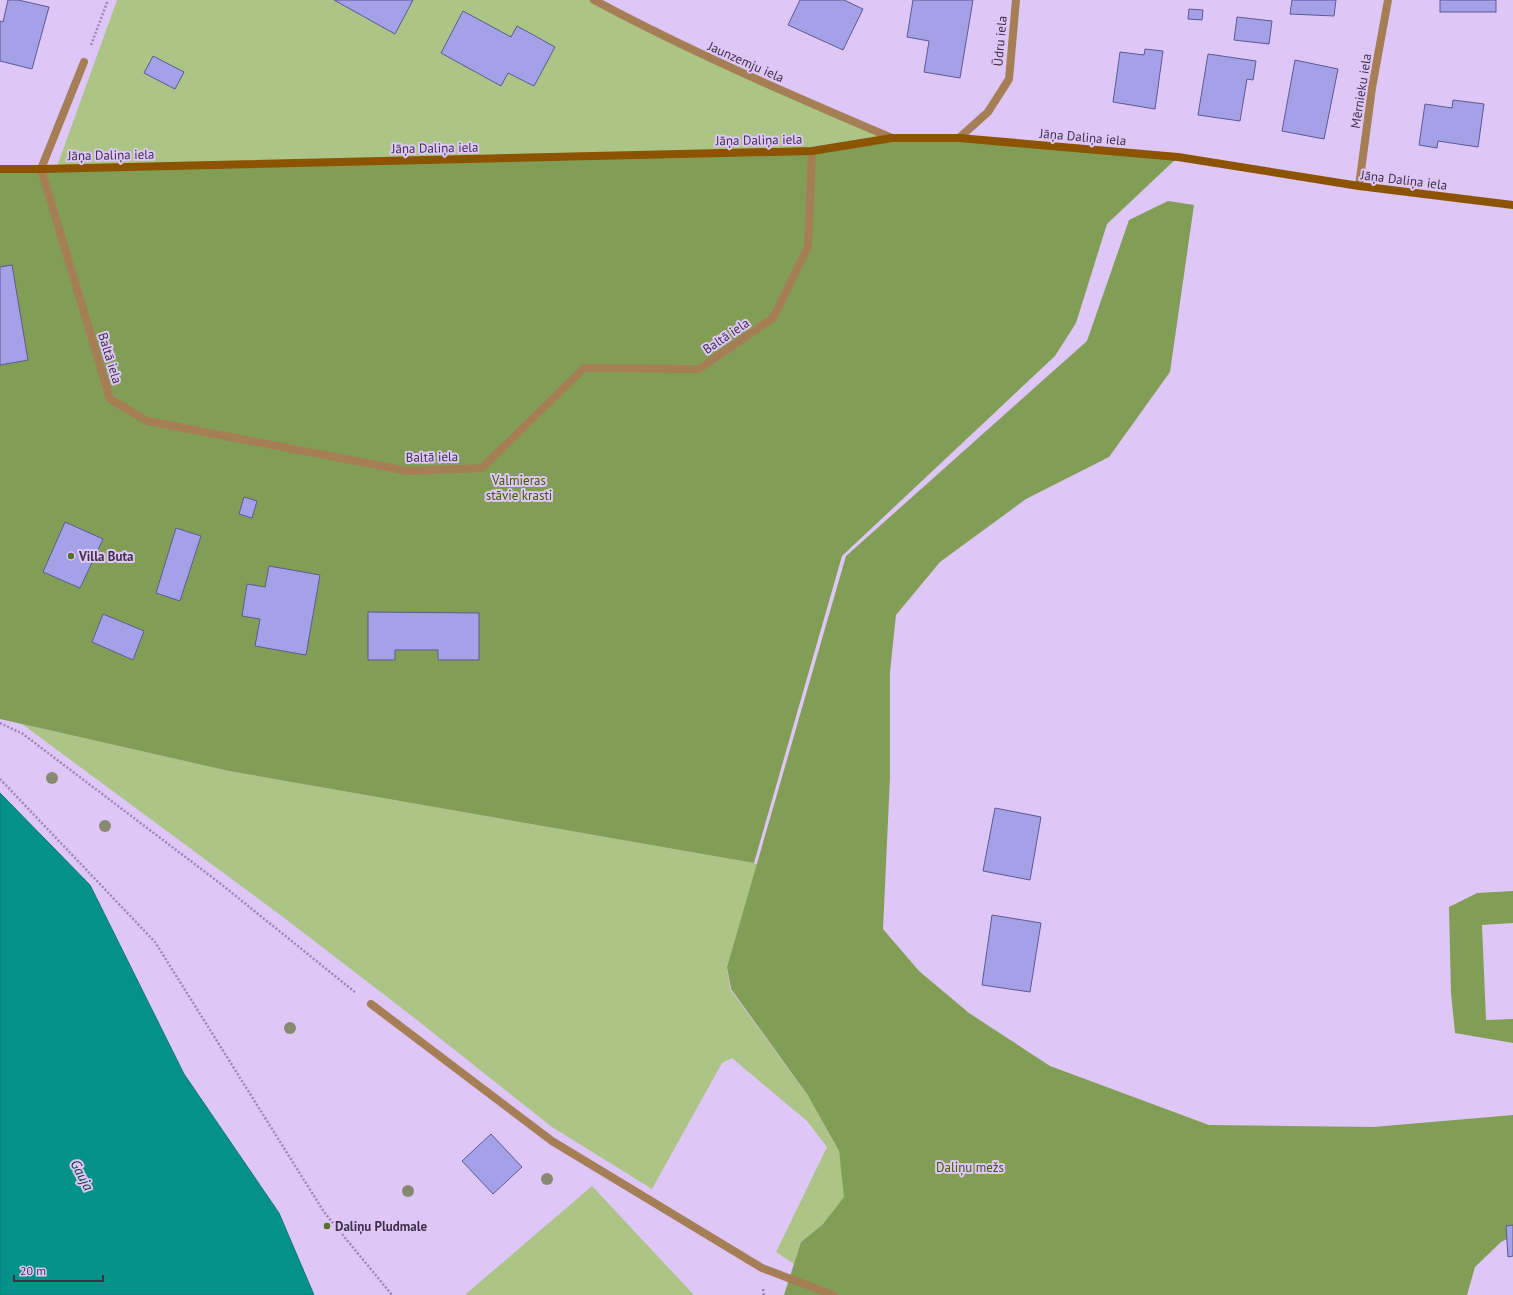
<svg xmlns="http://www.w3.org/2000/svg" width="1513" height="1295" viewBox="0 0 1513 1295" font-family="'PT Sans',sans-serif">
	<rect width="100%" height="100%" fill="#dec7f7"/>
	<g fill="#acc587">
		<polygon points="117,0 594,0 892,138 812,151 56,169"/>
		<polygon points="22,724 229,771 754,863 757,865 727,967 730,989 807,1094 839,1151 845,1197 823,1224 801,1242 794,1264 776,1252 827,1147 807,1121 732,1058 722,1063 652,1189 552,1127 408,1013 283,917"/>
		<polygon points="592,1186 694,1295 467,1295 466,1294"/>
	</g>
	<g fill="#829e56">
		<polygon points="892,138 959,138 1178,157 1107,224 1076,323 1055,356 842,556 754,863 229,771 0,719 0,169 812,151"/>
		<polygon points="1168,201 1194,205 1170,372 1109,457 1026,499 940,562 896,615 890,672 890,777 883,929 919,971 969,1013 1050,1066 1209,1125 1373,1127 1513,1115 1513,1236 1501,1242 1475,1267 1467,1295 784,1295 801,1242 823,1224 844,1197 839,1151 807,1094 731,989 727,967 846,556 1087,341 1129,220"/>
		<polygon points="1513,891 1513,923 1482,925 1486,1020 1513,1019 1513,1043 1455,1033 1451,993 1449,907 1477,893"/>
	</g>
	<polygon fill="#049288" stroke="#157575" points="0,793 90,885 184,1074 279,1213 314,1295 0,1295"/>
	<g fill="#a5a1e9" stroke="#5d5990">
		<polygon points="8,0 18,0 49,7 32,69 0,61 0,21 3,22"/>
		<polygon points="334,0 413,0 395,34"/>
		<polygon points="800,0 844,0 863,9 843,50 788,25"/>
		<polygon points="913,0 973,0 960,78 924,72 929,41 907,37"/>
		<polygon points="1292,0 1336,0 1334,16 1290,14"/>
		<rect x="1440" y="0" width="56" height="12"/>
		<polygon points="1189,9 1203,10 1202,20 1188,19"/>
		<polygon points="463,11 511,37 517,26 555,47 534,86 508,73 501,86 441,53"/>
		<polygon points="1237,17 1272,21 1269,44 1234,40"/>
		<polygon points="1145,49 1163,51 1155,109 1113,102 1120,52 1144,55"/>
		<polygon points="1208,54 1256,61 1253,80 1247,79 1240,121 1198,115"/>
		<polygon points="153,56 184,72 175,89 144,73"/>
		<polygon points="1295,60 1338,69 1324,139 1282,131"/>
		<polygon points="1453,100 1484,104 1478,147 1438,141 1437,148 1419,145 1425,104 1452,108"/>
		<polygon points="12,265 28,360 0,365 0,267"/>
		<polygon points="244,497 257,501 252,518 239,514"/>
		<polygon points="65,522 103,539 80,588 43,572"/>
		<polygon points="176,528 201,536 180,601 156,593"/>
		<polygon points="269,566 320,575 306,655 255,646 260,619 242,616 247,584 265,587"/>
		<polygon points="368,612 479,613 479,660 438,660 438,650 395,650 395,660 368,660"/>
		<polygon points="103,614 144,631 133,660 92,642"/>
		<polygon points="995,808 1041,817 1030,880 983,871"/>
		<polygon points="992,915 1041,923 1030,992 982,985"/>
		<polygon points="491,1134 522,1167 493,1194 462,1161"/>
		<polygon points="1513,1225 1513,1256 1508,1257 1506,1226"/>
	</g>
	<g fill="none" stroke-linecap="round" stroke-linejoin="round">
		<g stroke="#9a88ad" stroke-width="2.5" stroke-dasharray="2 2" stroke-linecap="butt">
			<polyline points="91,45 108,0"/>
			<polyline points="0,723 23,734 221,884 356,993"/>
			<polyline points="0,779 155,942 324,1212 392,1295"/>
			<polyline points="763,1289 764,1295"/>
		</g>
		<g stroke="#a57e56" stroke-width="8">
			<path d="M594 0C691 52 791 95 892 138"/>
			<polyline points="84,62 41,169 110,399 147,421 408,471 482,468 584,368 699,369 773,318 808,247 812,151"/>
			<polyline points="959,138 988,112 1009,79 1016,0"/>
			<polyline points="1359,186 1372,88 1388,0"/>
			<polyline points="371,1004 552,1141 762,1268 833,1295"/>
		</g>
		<polyline stroke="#8c5300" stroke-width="8" points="0,169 41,169 812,151 892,138 959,138 1178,157 1359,186 1513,205"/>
	</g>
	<g fill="#878a71">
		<circle cx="52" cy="778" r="6"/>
		<circle cx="105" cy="826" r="6"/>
		<circle cx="290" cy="1028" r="6"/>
		<circle cx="547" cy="1179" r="6"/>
		<circle cx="408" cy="1191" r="6"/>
	</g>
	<g fill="#577225" stroke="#dec7f7" stroke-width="1.5">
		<circle cx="71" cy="556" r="4"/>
		<circle cx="327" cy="1226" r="4"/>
	</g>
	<g text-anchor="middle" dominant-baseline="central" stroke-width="4" stroke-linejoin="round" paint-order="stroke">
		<g font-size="13" fill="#3d3249" stroke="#dec7f7">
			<text transform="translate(1000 41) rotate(-85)">Ūdru iela</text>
			<text transform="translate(746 62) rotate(24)">Jaunzemju iela</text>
			<text transform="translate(1361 91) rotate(-81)">Mērnieku iela</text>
			<text transform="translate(1083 137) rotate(5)">Jāņa Daliņa iela</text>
			<text transform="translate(759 140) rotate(-1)">Jāņa Daliņa iela</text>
			<text transform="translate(435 148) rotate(-1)">Jāņa Daliņa iela</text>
			<text transform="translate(111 155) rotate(-1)">Jāņa Daliņa iela</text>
			<text transform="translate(1404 180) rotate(7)">Jāņa Daliņa iela</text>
			<text transform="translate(726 336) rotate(-34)">Baltā iela</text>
			<text transform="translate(110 358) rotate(73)">Baltā iela</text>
			<text transform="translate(432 457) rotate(-1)">Baltā iela</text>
		</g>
		<g font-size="13" fill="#405904" stroke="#dec7f7">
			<text x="519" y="480">Valmieras<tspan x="519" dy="15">stāvie krasti</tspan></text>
			<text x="970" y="1167">Daliņu mežs</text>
		</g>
		<g font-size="13" font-weight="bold" fill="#3d3249" stroke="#dec7f7" text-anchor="start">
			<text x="79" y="556">Villa Buta</text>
			<text x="335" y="1226">Daliņu Pludmale</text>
		</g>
		<g font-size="14" font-style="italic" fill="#003733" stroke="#dec7f7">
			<text transform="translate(82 1175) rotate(62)">Gauja</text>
		</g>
	</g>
	<path d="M14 1275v6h89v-6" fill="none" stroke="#3d3249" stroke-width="2"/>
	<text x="20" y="1275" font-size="12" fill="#3d3249" stroke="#dec7f7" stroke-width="3" paint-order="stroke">20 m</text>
</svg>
